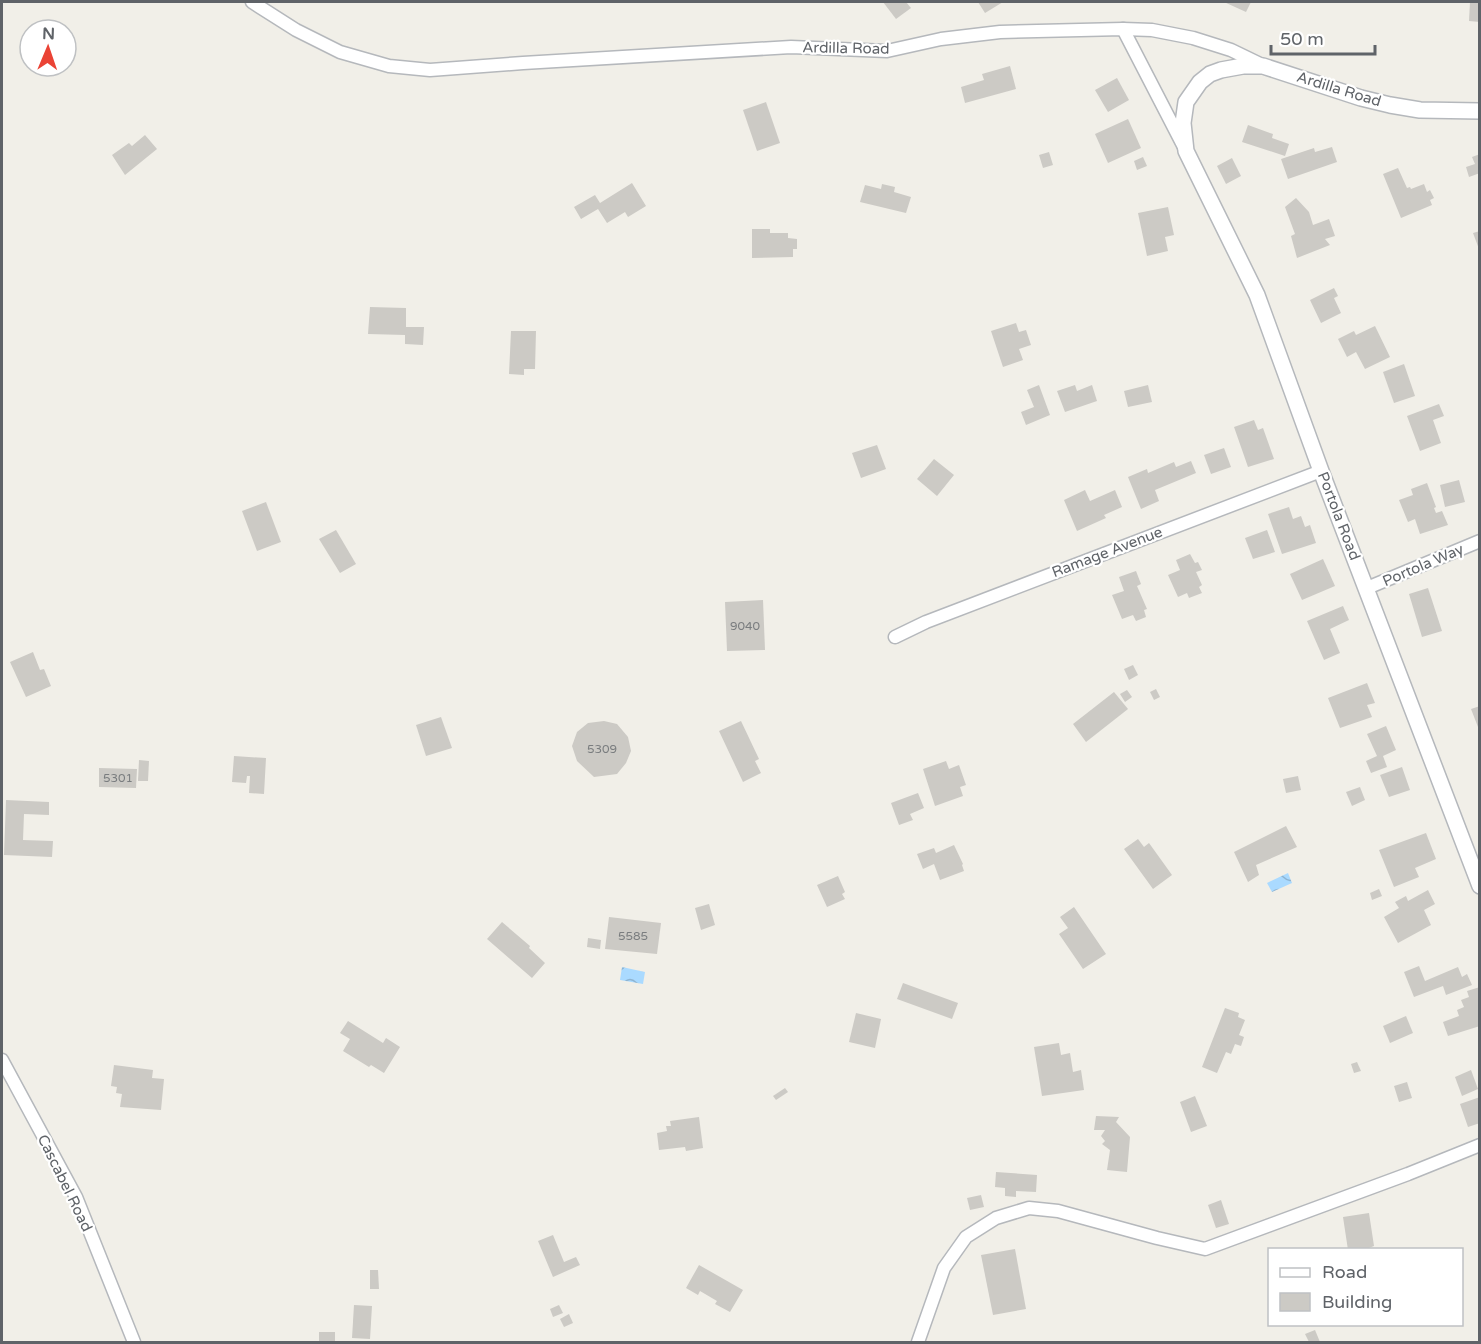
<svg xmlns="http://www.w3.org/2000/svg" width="1481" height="1344" viewBox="0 0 1481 1344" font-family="'Varela Round',sans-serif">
	<defs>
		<pattern id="water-waves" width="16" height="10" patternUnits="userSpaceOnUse" patternTransform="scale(1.5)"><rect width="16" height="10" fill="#aadaff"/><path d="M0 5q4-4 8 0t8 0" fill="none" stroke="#8eb4d2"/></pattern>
	</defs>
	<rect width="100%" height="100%" fill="#f1efe8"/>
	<g fill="url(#water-waves)">
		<polygon points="1288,873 1292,883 1272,892 1267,883"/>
		<polygon points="622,967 645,972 643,984 620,980"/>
	</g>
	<g fill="#cccac5">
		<polygon points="883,2 906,2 911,8 896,19"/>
		<polygon points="978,2 1003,2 985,13"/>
		<polygon points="1224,2 1251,2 1246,12"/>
		<polygon points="1470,2 1480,2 1480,22 1469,21"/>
		<polygon points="1010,66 1016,89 965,103 961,87 984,80 982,74"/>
		<polygon points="1117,78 1129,100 1108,112 1095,90"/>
		<polygon points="766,102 780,143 757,151 743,110"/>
		<polygon points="1128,119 1141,148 1108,163 1095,134"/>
		<polygon points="1248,125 1273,134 1272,138 1289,144 1285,156 1242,142"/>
		<polygon points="145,135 157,149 125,175 112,155 129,143 132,146"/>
		<polygon points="1332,147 1337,162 1288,179 1281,159 1314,148 1315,152"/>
		<polygon points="1049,152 1053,165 1043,168 1039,155"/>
		<polygon points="1480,154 1480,173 1469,177 1466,167 1475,164 1472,157"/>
		<polygon points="1143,157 1147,166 1137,170 1134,161"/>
		<polygon points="1232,158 1241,176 1226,184 1217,166"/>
		<polygon points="1398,168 1407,188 1410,187 1411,189 1424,184 1427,192 1430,190 1434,198 1430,200 1432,205 1401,218 1383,174"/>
		<polygon points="632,183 646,206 628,217 625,212 607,223 598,209 581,219 574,207 595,195 600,203"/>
		<polygon points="882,184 895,187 894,192 911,197 906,213 860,202 865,185 881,189"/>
		<polygon points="1296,198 1309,212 1313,225 1329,219 1335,236 1325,239 1330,245 1297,258 1291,236 1295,234 1285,207"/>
		<polygon points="1168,207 1174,235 1165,237 1168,251 1147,256 1138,213"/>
		<polygon points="752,229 770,229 770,233 788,233 788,238 797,239 797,249 793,249 793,257 752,258"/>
		<polygon points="1480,231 1480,249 1479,249 1473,233"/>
		<polygon points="1334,288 1338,296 1334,298 1341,313 1321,323 1310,300"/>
		<polygon points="370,307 406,308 406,327 424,327 423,345 405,344 405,335 368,334"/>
		<polygon points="1016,323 1019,332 1026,330 1031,345 1019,349 1023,360 1003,367 991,331"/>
		<polygon points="1375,326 1390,357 1365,369 1356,352 1347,357 1338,339 1354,331 1356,335"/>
		<polygon points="511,331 536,331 535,369 524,369 524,375 509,374"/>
		<polygon points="1404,364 1415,396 1394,403 1383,372"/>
		<polygon points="1039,385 1050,415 1026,425 1021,412 1034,407 1027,390"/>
		<polygon points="1075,385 1077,391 1092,385 1097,401 1065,412 1057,391"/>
		<polygon points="1148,385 1152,402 1128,407 1124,391"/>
		<polygon points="1439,404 1444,416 1433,420 1441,443 1420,451 1407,416"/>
		<polygon points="1254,420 1258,430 1263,428 1274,459 1248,467 1234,427"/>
		<polygon points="877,445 886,469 861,478 852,453"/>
		<polygon points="1224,448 1231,467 1211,474 1204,455"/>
		<polygon points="934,459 954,475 937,496 917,479"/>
		<polygon points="1191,461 1196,473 1155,490 1159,501 1141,509 1128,477 1147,469 1148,473 1174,462 1176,467"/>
		<polygon points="1459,480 1465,502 1445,507 1440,485"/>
		<polygon points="1427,483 1436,507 1434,508 1436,513 1442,511 1448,525 1420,534 1415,519 1408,522 1399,500 1413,495 1411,489"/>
		<polygon points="1085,490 1090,501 1115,490 1122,507 1104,515 1106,518 1077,531 1064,500"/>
		<polygon points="266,502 281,542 257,551 242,511"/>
		<polygon points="1289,507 1293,519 1301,516 1305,527 1310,525 1316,543 1282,554 1268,514"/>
		<polygon points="336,530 356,564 340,573 319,539"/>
		<polygon points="1267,530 1275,552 1253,559 1245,538"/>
		<polygon points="1190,554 1195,563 1198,562 1202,570 1196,572 1202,585 1199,587 1202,593 1189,598 1187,593 1178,597 1168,575 1180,570 1176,560"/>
		<polygon points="1323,559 1335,586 1302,600 1290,574"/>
		<polygon points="1136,571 1141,584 1137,586 1147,609 1144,610 1146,617 1136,621 1133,615 1122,619 1112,595 1124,591 1119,577"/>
		<polygon points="1428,588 1442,631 1422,637 1409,594"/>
		<polygon points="763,600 765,650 727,651 725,602"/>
		<polygon points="1343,606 1349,620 1330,629 1340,653 1324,660 1307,621"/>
		<polygon points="33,652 40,670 44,669 51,686 26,697 10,662"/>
		<polygon points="1133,665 1138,675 1129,680 1124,669"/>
		<polygon points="1367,683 1375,703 1367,705 1372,717 1340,728 1328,698"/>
		<polygon points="1156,689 1160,697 1154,700 1150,692"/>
		<polygon points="1127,690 1132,697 1125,702 1120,694"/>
		<polygon points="1114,692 1128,709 1086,742 1073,724"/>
		<polygon points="1480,706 1480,726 1478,727 1471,709"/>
		<polygon points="441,717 452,748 426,756 416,725"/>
		<polygon points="604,721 617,724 628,737 631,751 626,763 617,774 594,777 577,761 572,746 577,732 588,723"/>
		<polygon points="741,721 759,759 755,761 761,773 743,782 719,731"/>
		<polygon points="1386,726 1396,750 1383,756 1387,767 1371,773 1366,761 1377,756 1367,734"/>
		<polygon points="234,756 266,758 264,794 249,793 250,776 247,776 246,783 232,782"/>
		<polygon points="139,760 149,761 148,781 138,781"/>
		<polygon points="946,761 949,769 959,765 966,785 960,787 963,796 935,806 923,769"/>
		<polygon points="1402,767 1410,790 1389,797 1380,775"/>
		<polygon points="99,768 137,769 136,788 99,787"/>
		<polygon points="1298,776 1301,790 1286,793 1283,779"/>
		<polygon points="1360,787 1365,800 1352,806 1346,792"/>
		<polygon points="918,793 924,808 910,814 913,820 899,825 891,803"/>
		<polygon points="6,800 49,802 49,815 24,814 23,840 53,841 52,857 4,855"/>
		<polygon points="1286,826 1297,847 1256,865 1259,875 1248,882 1234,852"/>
		<polygon points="1426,833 1436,859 1415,868 1419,877 1394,887 1379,850"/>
		<polygon points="1138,839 1144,847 1149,843 1172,875 1153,889 1124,849"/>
		<polygon points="954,845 963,864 962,865 964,871 940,880 934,864 923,869 917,854 934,848 936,853"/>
		<polygon points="838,876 845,892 842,894 845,899 827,907 817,885"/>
		<polygon points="1379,889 1382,896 1372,900 1370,893"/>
		<polygon points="1428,890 1435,904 1424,910 1431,925 1398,943 1384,917 1399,908 1395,902 1406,896 1408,901"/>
		<polygon points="709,904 715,925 701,930 695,908"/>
		<polygon points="1074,907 1106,954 1083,969 1059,934 1068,928 1060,917"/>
		<polygon points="609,917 661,923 657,954 605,949"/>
		<polygon points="502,922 530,946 529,948 545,963 532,978 487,939"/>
		<polygon points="588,938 601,940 600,949 587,947"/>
		<polygon points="1419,966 1425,981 1458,967 1462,977 1467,974 1472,985 1446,995 1443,986 1414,997 1404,972"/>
		<polygon points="903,983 958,1003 952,1019 897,999"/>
		<polygon points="1480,987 1480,1026 1448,1036 1443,1022 1459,1016 1457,1010 1464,1007 1461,1000 1469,997 1467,991"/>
		<polygon points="1225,1008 1239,1013 1238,1017 1245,1020 1239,1035 1244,1037 1241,1046 1235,1044 1231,1054 1226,1052 1217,1073 1202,1067"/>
		<polygon points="856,1013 881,1019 875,1048 849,1042"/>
		<polygon points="1406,1016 1413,1033 1390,1043 1383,1026"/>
		<polygon points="348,1021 383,1043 386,1038 400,1047 384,1073 371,1065 369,1067 343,1051 350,1039 340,1033"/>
		<polygon points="1059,1043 1061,1055 1070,1053 1073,1072 1081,1070 1084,1090 1042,1096 1034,1047"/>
		<polygon points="1357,1062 1361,1071 1354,1073 1351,1064"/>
		<polygon points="114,1065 153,1070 152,1078 164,1079 161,1110 120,1107 122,1094 116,1093 117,1087 111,1086"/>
		<polygon points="1471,1070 1478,1089 1462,1096 1455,1077"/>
		<polygon points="1407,1082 1412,1098 1399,1102 1394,1086"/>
		<polygon points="785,1088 788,1092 776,1100 773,1096"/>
		<polygon points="1195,1096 1207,1126 1191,1132 1180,1102"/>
		<polygon points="1480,1097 1480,1123 1468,1127 1460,1104"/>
		<polygon points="1096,1116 1119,1117 1116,1122 1130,1137 1127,1172 1107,1170 1110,1150 1102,1144 1105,1141 1101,1136 1105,1130 1094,1130"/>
		<polygon points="699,1117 703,1148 686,1151 685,1147 659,1150 657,1133 667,1131 666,1126 671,1126 670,1121"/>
		<polygon points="996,1172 1037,1175 1036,1192 1016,1191 1016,1197 1005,1196 1005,1188 995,1187"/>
		<polygon points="981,1195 984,1207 970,1210 967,1198"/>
		<polygon points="1221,1200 1229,1224 1216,1228 1208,1205"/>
		<polygon points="1369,1213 1374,1246 1364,1250 1348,1250 1343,1217"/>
		<polygon points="553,1235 564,1262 576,1257 580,1265 553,1277 538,1241"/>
		<polygon points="1015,1249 1026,1309 993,1315 981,1255"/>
		<polygon points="699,1265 743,1290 730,1312 715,1304 717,1301 700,1291 698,1295 686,1288"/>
		<polygon points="370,1270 378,1270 379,1289 370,1289"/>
		<polygon points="354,1305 372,1306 370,1339 352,1338"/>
		<polygon points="559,1305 563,1313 553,1317 550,1309"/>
		<polygon points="569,1314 573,1323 564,1327 560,1319"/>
		<polygon points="1315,1330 1320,1342 1309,1342 1305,1334"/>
		<rect x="319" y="1332" width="16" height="10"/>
	</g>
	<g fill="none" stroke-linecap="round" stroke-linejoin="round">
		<g stroke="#b5b8bc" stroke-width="15">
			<g id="minor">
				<polyline points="252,2 296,30 340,52 389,66 430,70 523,63 791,47 887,51 941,39 1000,32 1123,29 1152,30 1193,38 1231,50 1262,65"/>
				<polyline points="1123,29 1184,147"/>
				<polyline points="1367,588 1480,541"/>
				<polyline points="895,637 926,622 1321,471"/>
				<polyline points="2,1060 76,1197 134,1342"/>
				<polyline points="918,1342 944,1268 966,1237 996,1218 1029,1208 1058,1211 1157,1238 1205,1249 1408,1174 1480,1145"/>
			</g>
		</g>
		<g stroke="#b5b8bc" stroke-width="18">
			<polyline id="tertiary" points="1480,111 1420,110 1390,105 1361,98 1263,66 1243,66 1221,70 1210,74 1200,82 1186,102 1183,123 1186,151 1257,295 1321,471 1480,886"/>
		</g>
		<use href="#minor" stroke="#fff" stroke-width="12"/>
		<use href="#tertiary" stroke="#fff" stroke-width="15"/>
	</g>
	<g text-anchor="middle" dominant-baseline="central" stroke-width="4.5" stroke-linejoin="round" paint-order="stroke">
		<g font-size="12" fill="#7a7d7f">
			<text x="745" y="626">9040</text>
			<text x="602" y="749">5309</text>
			<text x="118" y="778">5301</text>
			<text x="633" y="936">5585</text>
		</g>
		<g font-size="15" fill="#5f6368" stroke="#fff">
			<text transform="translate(846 48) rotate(1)">Ardilla Road</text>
			<text transform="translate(1339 89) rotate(17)">Ardilla Road</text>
			<text transform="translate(1339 516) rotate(69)">Portola Road</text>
			<text transform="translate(1107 552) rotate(-21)">Ramage Avenue</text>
			<text transform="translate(1423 565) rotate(-23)">Portola Way</text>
			<text transform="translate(65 1183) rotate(64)">Cascabel Road</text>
		</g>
	</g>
	<rect width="1481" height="1344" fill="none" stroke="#5f6368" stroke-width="6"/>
	<rect x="1268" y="1248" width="195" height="78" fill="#ffffff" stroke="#bfc1c3" stroke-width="1.5"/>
	<rect x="1280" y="1268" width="30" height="9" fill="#ffffff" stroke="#bfc1c3" stroke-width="1.5"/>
	<text x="1322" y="1278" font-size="18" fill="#5f6368">Road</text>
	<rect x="1280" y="1293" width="30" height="18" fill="#cccac5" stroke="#bfc1c3" stroke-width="1.5"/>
	<text x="1322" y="1308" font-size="18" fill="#5f6368">Building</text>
	<g transform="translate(48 48) rotate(2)"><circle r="28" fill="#ffffff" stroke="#bfc1c3" stroke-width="1.5"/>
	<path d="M0-4.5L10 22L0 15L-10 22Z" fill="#ea4335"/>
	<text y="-9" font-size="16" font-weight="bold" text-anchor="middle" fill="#5f6368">N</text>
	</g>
	<path d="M1271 45v9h104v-9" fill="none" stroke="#5f6368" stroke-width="3"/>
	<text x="1280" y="45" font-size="18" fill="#5f6368" stroke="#ffffff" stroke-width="4.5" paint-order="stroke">50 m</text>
</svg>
